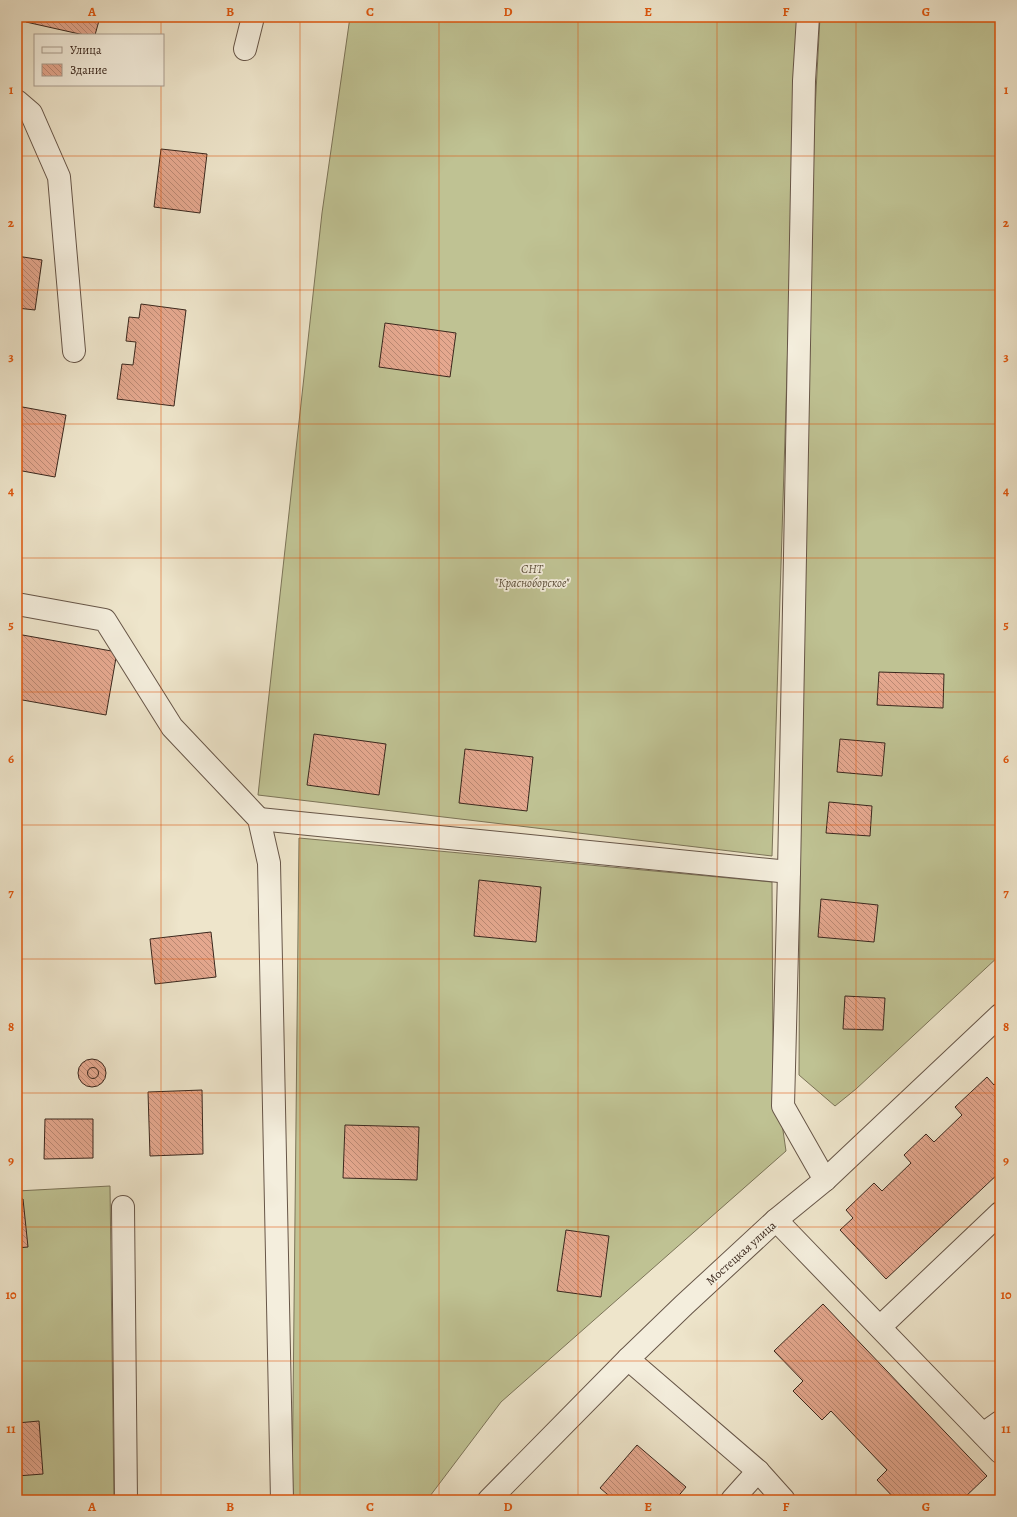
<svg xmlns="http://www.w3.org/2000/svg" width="1017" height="1517" viewBox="0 0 1017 1517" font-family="Alegreya,serif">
	<defs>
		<pattern id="building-back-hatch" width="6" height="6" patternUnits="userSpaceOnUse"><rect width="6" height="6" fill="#e5a88f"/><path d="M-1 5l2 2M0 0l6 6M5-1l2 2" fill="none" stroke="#bb8974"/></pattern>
	</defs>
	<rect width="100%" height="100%" fill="#eee5cb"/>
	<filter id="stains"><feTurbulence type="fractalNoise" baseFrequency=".005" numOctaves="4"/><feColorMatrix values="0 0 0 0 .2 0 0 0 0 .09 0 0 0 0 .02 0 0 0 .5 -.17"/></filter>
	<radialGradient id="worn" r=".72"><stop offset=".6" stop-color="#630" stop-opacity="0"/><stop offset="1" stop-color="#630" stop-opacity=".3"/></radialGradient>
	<g fill="#bfc293" stroke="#7c7458">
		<polygon points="350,17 798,17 772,856 258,795 322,213"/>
		<polygon points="820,17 1000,17 1000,955 856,1089 835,1106 799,1075 803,334"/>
		<polygon points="299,838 772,882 773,1062 786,1151 501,1402 427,1500 292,1500"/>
		<polygon points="110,1186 114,1500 17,1500 17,1191"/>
	</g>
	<g fill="url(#building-back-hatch)" stroke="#3a271d">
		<polygon points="27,17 100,17 95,35 84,35 26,22"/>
		<polygon points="161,149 207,154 200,213 154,207"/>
		<polygon points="17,256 42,260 35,310 17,308"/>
		<polygon points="141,304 186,310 174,406 117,399 122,364 133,365 136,342 126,341 129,317 139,318"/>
		<polygon points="385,323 456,333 450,377 379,367"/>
		<polygon points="17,406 66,415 55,477 17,470"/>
		<polygon points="17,634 117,652 106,715 17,699"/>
		<polygon points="879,672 944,674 943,708 877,705"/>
		<polygon points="314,734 386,744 379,795 307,785"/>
		<polygon points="840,739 885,743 882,776 837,772"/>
		<polygon points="465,749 533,757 527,811 459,803"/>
		<polygon points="829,802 872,806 870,836 826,833"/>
		<polygon points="479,880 541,887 536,942 474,936"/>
		<polygon points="821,899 878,905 874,942 818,937"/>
		<polygon points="211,932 216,977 155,984 150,939"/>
		<polygon points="845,996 885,998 883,1030 843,1029"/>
		<circle cx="92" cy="1073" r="14"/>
		<circle cx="93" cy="1073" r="5.5"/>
		<polygon points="987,1077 994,1085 1000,1079 1000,1172 886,1279 840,1230 853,1218 846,1210 874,1183 882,1191 911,1163 904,1155 926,1134 934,1142 962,1115 955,1107"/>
		<polygon points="202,1090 203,1154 150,1156 148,1092"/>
		<polygon points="45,1119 93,1119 93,1158 44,1159"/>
		<polygon points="345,1125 419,1127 417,1180 343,1178"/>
		<polygon points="17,1199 23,1199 28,1247 17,1248"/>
		<polygon points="566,1230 609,1236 601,1297 557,1291"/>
		<polygon points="823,1304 987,1476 962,1500 896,1500 877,1480 887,1470 831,1411 822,1420 793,1391 803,1381 774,1351"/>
		<polygon points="39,1421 43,1474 17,1476 17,1423"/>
		<polygon points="637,1445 686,1487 675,1500 614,1500 600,1488"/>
	</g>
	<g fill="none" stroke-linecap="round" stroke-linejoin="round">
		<g stroke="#675648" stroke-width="24">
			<g id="minor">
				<polyline points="808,17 804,81 789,872 783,1106 825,1180"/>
				<polyline points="245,49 253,17"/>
				<polyline points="17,101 31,113 59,177 74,351"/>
				<polyline points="17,604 105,620 172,727 259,819 269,863 282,1500"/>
				<polyline points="259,819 789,872"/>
				<polyline points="123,1207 126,1500"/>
				<polyline points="776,1220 1000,1452"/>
				<polyline points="880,1327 1000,1213"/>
				<polyline points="628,1359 758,1471 784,1500"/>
				<polyline points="983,1434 1000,1422"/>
				<polyline points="489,1500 628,1359 684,1305 776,1220 825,1180 1000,1015"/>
				<polyline points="732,1500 758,1471"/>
			</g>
		</g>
		<use href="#minor" stroke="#f4eedd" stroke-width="22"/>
	</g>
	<path fill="none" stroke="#df560d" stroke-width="1" stroke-opacity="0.55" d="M161 17V35M300 17V1500M439 17V1500M578 17V1500M717 17V1500M856 17V1500M161 85V1500M17 156H1000M17 290H1000M17 424H1000M17 558H1000M17 692H1000M17 825H1000M17 959H1000M17 1093H1000M17 1227H1000M17 1361H1000"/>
	<g text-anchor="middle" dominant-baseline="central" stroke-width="3.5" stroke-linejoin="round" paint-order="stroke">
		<g font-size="12" font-style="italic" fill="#5b4e3a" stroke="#f4eedd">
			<text x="532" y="569">СНТ<tspan x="532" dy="14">"Красноборское"</tspan></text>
		</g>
		<g font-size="12" fill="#3a271d" stroke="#f4eedd">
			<text transform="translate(741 1253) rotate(-42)">Мостецкая улица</text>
		</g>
	</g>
	<rect width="1017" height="1517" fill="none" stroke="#eee5cb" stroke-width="44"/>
	<rect x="34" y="34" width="130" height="52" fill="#f4eedd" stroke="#aa9e90"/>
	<rect x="42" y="47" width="20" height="6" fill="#f4eedd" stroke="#aa9e90"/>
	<text x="70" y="54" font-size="12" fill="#3a271d">Улица</text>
	<rect x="42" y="64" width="20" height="12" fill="url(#building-back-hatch)" stroke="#aa9e90"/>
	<text x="70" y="74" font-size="12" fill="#3a271d">Здание</text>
	<rect x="22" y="22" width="973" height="1473" fill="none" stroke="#df560d" stroke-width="1.5"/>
	<g font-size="13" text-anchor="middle" font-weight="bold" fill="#df560d">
		<text x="92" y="16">A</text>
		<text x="230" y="16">B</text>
		<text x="370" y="16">C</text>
		<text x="508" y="16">D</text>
		<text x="648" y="16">E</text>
		<text x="786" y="16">F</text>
		<text x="926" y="16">G</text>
		<text x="11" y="94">1</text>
		<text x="1006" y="94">1</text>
		<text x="11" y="227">2</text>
		<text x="1006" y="227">2</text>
		<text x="11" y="361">3</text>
		<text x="1006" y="361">3</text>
		<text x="11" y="495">4</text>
		<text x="1006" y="495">4</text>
		<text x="11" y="629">5</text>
		<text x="1006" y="629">5</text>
		<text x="11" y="763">6</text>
		<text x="1006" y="763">6</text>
		<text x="11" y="897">7</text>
		<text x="1006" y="897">7</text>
		<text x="11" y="1031">8</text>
		<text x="1006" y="1031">8</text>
		<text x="11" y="1165">9</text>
		<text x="1006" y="1165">9</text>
		<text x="11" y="1299">10</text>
		<text x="1006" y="1299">10</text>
		<text x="11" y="1433">11</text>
		<text x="1006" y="1433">11</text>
		<text x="92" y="1511">A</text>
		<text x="230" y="1511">B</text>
		<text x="370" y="1511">C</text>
		<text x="508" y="1511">D</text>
		<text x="648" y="1511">E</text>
		<text x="786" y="1511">F</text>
		<text x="926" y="1511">G</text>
	</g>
	<rect width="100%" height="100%" filter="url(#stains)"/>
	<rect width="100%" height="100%" fill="url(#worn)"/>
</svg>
